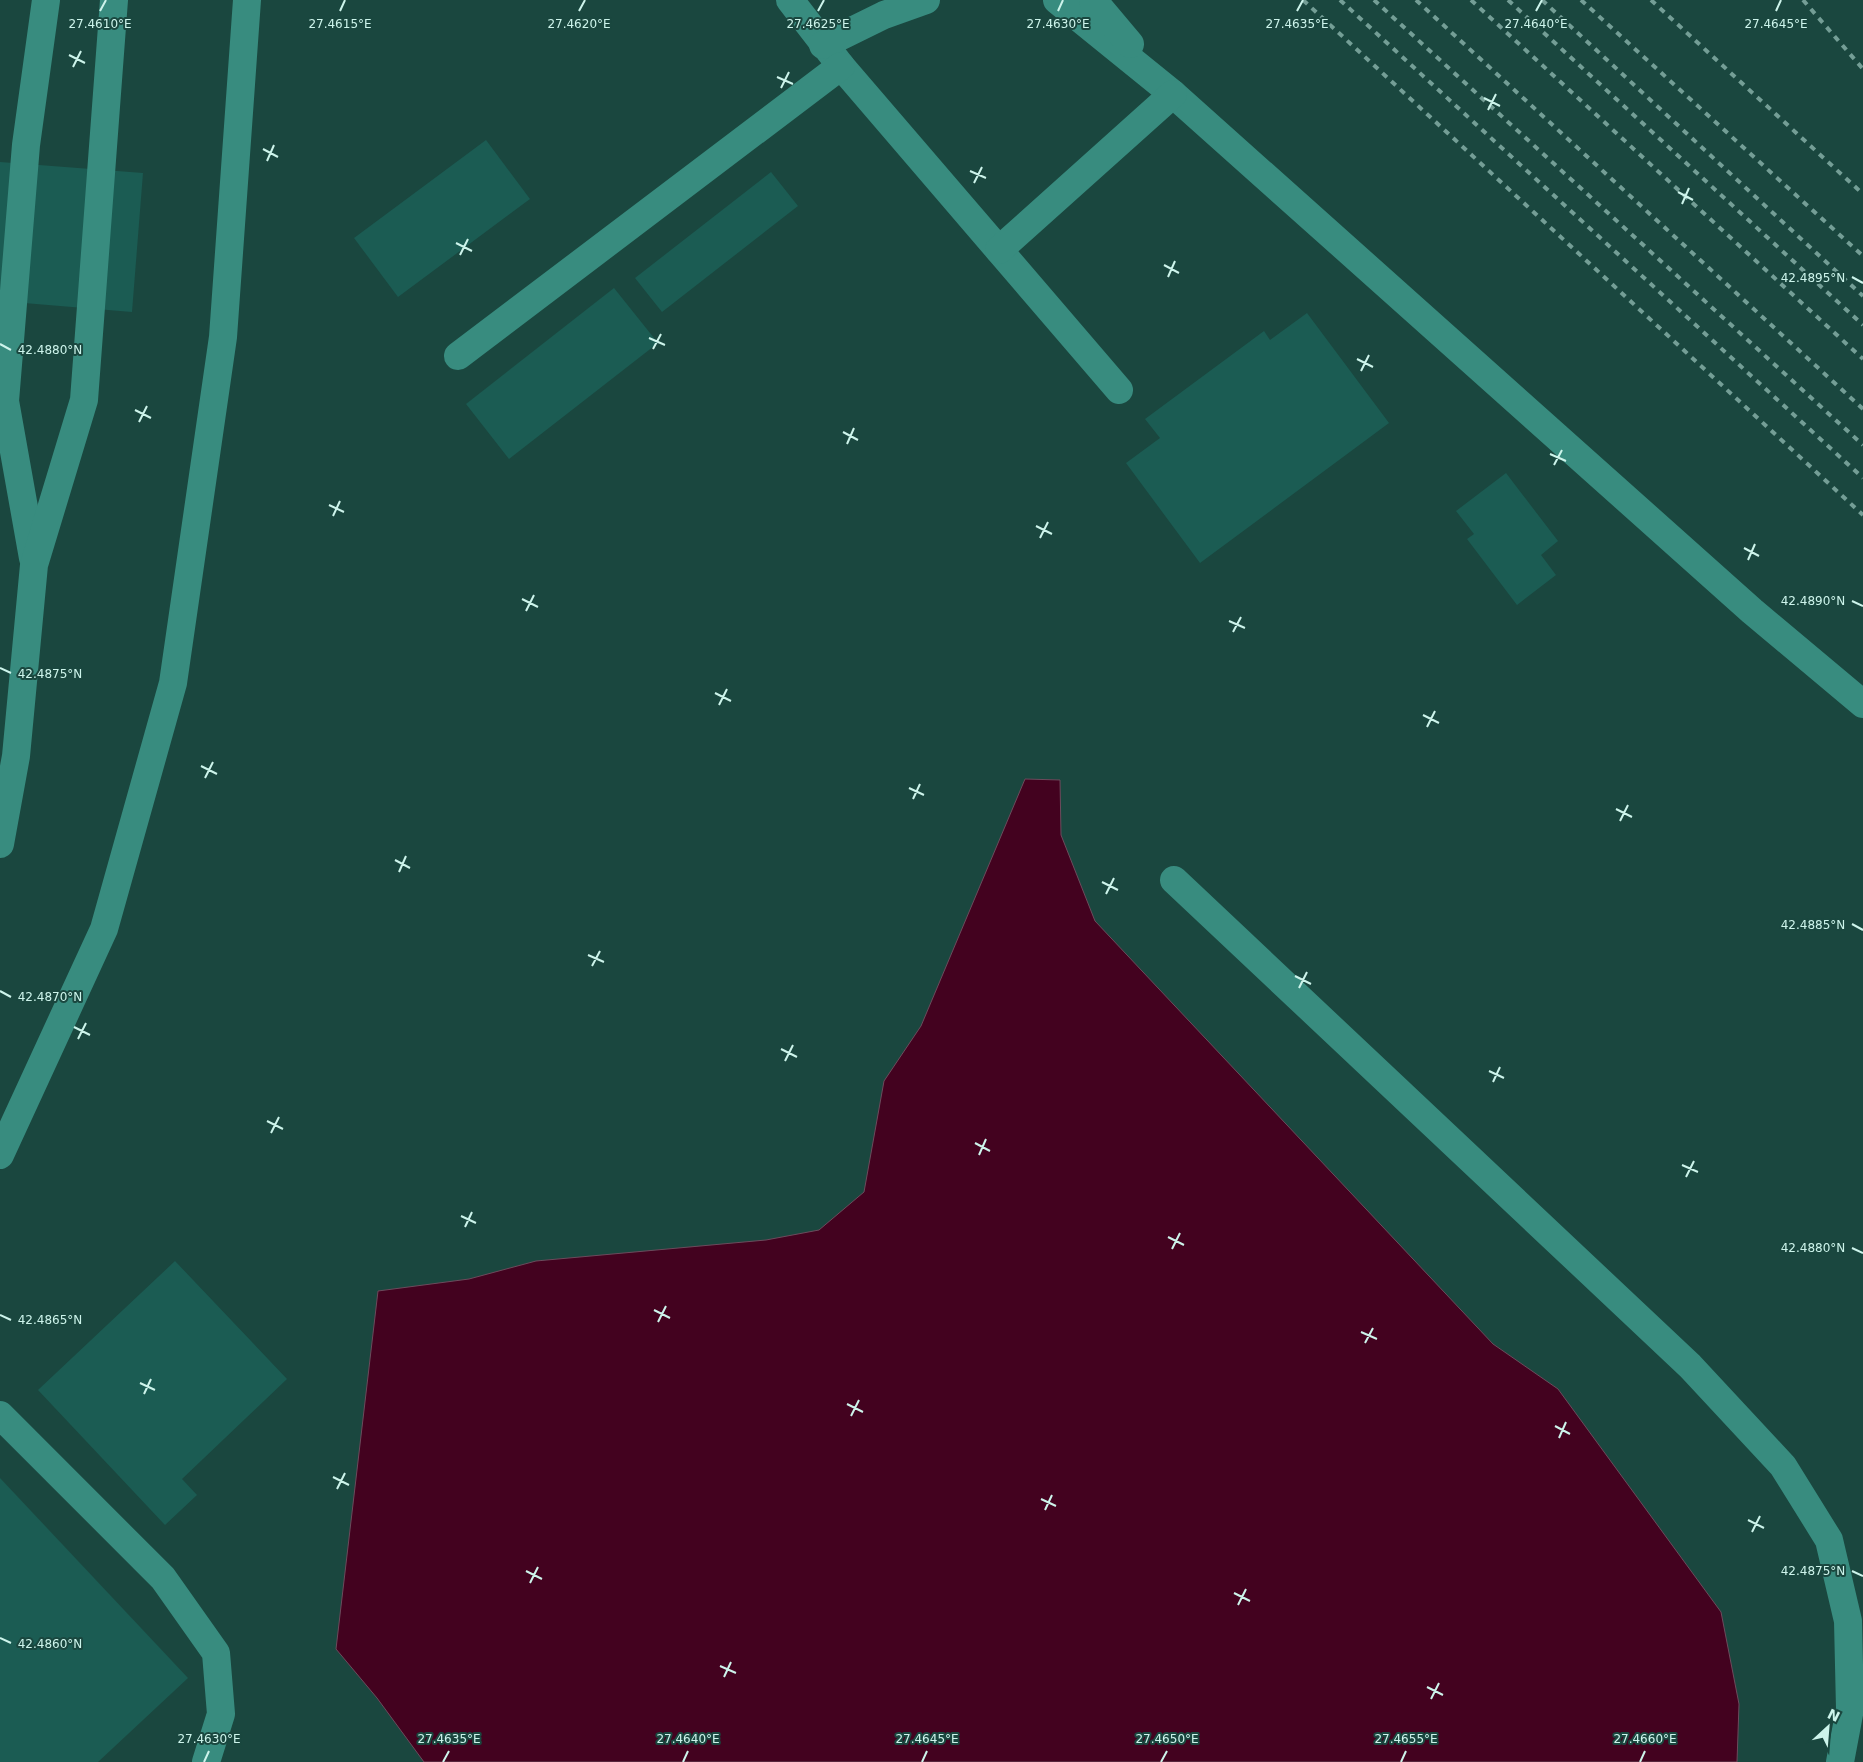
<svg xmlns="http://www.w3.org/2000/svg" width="1863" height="1762" viewBox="0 0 1863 1762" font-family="'DejaVu Sans',sans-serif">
	<rect width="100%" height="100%" fill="#1a473f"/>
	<polygon fill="#43021f" stroke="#6c4b5c" points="1025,779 1060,780 1061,835 1095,921 1493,1344 1558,1389 1721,1612 1739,1704 1737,1762 424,1762 377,1698 336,1649 378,1291 469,1279 536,1261 766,1240 819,1230 864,1192 884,1081 921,1026"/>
	<g fill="#1b5c53">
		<polygon points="486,140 530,199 398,297 354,238"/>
		<polygon points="0,162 143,173 132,312 0,301"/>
		<polygon points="771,172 798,206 662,312 635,278"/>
		<polygon points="614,288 658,343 509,459 466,404"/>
		<polygon points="1307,313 1389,423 1200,563 1126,463 1160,438 1145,419 1264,331 1270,340"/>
		<polygon points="1506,473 1558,541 1541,555 1556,575 1517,605 1467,539 1474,534 1456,511"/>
		<polygon points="175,1261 287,1379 182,1479 197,1495 165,1525 38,1390"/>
		<polygon points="0,1478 188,1678 98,1762 0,1762"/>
	</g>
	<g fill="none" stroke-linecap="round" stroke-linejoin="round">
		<g stroke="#388c7f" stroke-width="28">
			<polyline points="790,0 841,66 1119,390"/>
			<polyline points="1057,0 1173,94 1752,611 1863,704"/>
			<polyline points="1093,0 1130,44"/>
			<polyline points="823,45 884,15 926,0"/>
			<polyline points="999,250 1173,94"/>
			<polyline points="458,356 841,66"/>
			<polyline points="33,558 5,401 26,145 46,0"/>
			<polyline points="0,844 16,756 34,565 84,400 114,0"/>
			<polyline points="1174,880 1690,1366 1783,1466 1829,1540 1848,1621 1850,1709 1840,1762"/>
			<polyline points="0,1155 104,929 173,683 223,337 247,0"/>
			<polyline points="0,1415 163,1578 216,1653 221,1714 206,1762"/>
		</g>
		<g stroke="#749e96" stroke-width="4" stroke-dasharray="6 6" stroke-linecap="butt">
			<polyline points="1303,0 1863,515"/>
			<polyline points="1340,0 1863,478"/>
			<polyline points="1374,0 1863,445"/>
			<polyline points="1416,0 1863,409"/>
			<polyline points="1471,0 1863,359"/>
			<polyline points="1508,0 1863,325"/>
			<polyline points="1542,0 1863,296"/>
			<polyline points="1581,0 1863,256"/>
			<polyline points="1651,0 1863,194"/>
			<polyline points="1803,0 1863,69"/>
		</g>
	</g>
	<path fill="none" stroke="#cdf4eb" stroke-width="2" d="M100 11 106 0M340 11 345 0M579 11 585 0M818 11 824 0M1058 11 1063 0M1297 11 1303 0M1536 11 1542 0M1776 11 1781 0M69 55 85 63M73 67 81 51M777 77 793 84M781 88 789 72M1484 98 1500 106M1488 110 1496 94M263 149 278 157M267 161 274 145M970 171 986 178M974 183 982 167M1678 192 1693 200M1682 204 1689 188M456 243 472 251M460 255 468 239M1164 265 1179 273M1168 277 1175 261M1852 277 1863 283M649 338 665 345M0 344 11 350M653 349 661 334M1357 359 1373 367M1361 371 1369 355M135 410 151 418M139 422 147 406M843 432 858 440M847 444 854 428M1550 454 1566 461M1554 465 1562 450M329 505 344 512M333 516 340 501M1036 526 1052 534M1040 538 1048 522M1744 548 1759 556M1748 560 1755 544M522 599 538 607M1852 601 1863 606M526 611 534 595M1229 621 1245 628M1233 632 1241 617M0 668 11 673M715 693 731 701M719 705 727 689M1423 715 1439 723M1427 727 1435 711M201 766 217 774M205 778 213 762M909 788 924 795M913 799 920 784M1616 809 1632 817M1620 821 1628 805M395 860 410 868M399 872 406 856M1102 882 1118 890M1106 894 1114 878M1852 924 1863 930M588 955 604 962M592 966 600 951M1295 976 1311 984M1299 988 1307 972M0 991 11 997M74 1027 90 1035M78 1039 86 1023M781 1049 797 1057M785 1061 793 1045M1489 1071 1504 1078M1493 1082 1500 1067M267 1121 283 1129M271 1133 279 1117M975 1143 990 1151M979 1155 986 1139M1682 1165 1698 1172M1686 1177 1694 1161M461 1216 476 1223M465 1227 472 1212M1168 1237 1184 1245M1852 1248 1863 1253M1172 1249 1180 1233M654 1310 670 1318M0 1315 11 1320M658 1322 666 1306M1361 1332 1377 1339M1365 1343 1373 1328M140 1383 155 1390M144 1394 151 1379M847 1404 863 1412M851 1416 859 1400M1555 1426 1570 1434M1559 1438 1566 1422M333 1477 349 1485M337 1489 345 1473M1041 1499 1056 1506M1045 1510 1052 1495M1748 1520 1764 1528M1752 1532 1760 1516M526 1571 542 1579M1852 1571 1863 1576M530 1583 538 1567M1234 1593 1250 1601M1238 1605 1246 1589M0 1638 11 1643M720 1666 736 1673M724 1677 731 1662M1427 1687 1443 1695M1431 1699 1439 1683M204 1762 209 1751M443 1762 449 1751M683 1762 688 1751M922 1762 927 1751M1161 1762 1167 1751M1401 1762 1406 1751M1640 1762 1645 1751"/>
	<g font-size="12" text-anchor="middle" fill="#cdf4eb" stroke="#1a473f" stroke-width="4" stroke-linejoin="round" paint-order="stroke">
		<text x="100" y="28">27.4610°E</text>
		<text x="340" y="28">27.4615°E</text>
		<text x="579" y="28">27.4620°E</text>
		<text x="818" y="28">27.4625°E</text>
		<text x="1058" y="28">27.4630°E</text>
		<text x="1297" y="28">27.4635°E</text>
		<text x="1536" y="28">27.4640°E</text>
		<text x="1776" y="28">27.4645°E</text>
		<text x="1813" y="282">42.4895°N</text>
		<text x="50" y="354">42.4880°N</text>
		<text x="1813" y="605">42.4890°N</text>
		<text x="50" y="678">42.4875°N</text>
		<text x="1813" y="929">42.4885°N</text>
		<text x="50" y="1001">42.4870°N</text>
		<text x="1813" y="1252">42.4880°N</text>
		<text x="50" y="1324">42.4865°N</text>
		<text x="1813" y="1575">42.4875°N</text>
		<text x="50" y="1648">42.4860°N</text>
		<text x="209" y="1743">27.4630°E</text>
		<text x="449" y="1743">27.4635°E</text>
		<text x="688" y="1743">27.4640°E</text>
		<text x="927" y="1743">27.4645°E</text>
		<text x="1167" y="1743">27.4650°E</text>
		<text x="1406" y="1743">27.4655°E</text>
		<text x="1645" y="1743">27.4660°E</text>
	</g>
	<g transform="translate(1828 1727) rotate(26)" stroke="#1a473f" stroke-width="4" paint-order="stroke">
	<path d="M0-4L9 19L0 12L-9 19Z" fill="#cdf4eb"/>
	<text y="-8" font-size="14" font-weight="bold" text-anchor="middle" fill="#cdf4eb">N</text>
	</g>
</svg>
